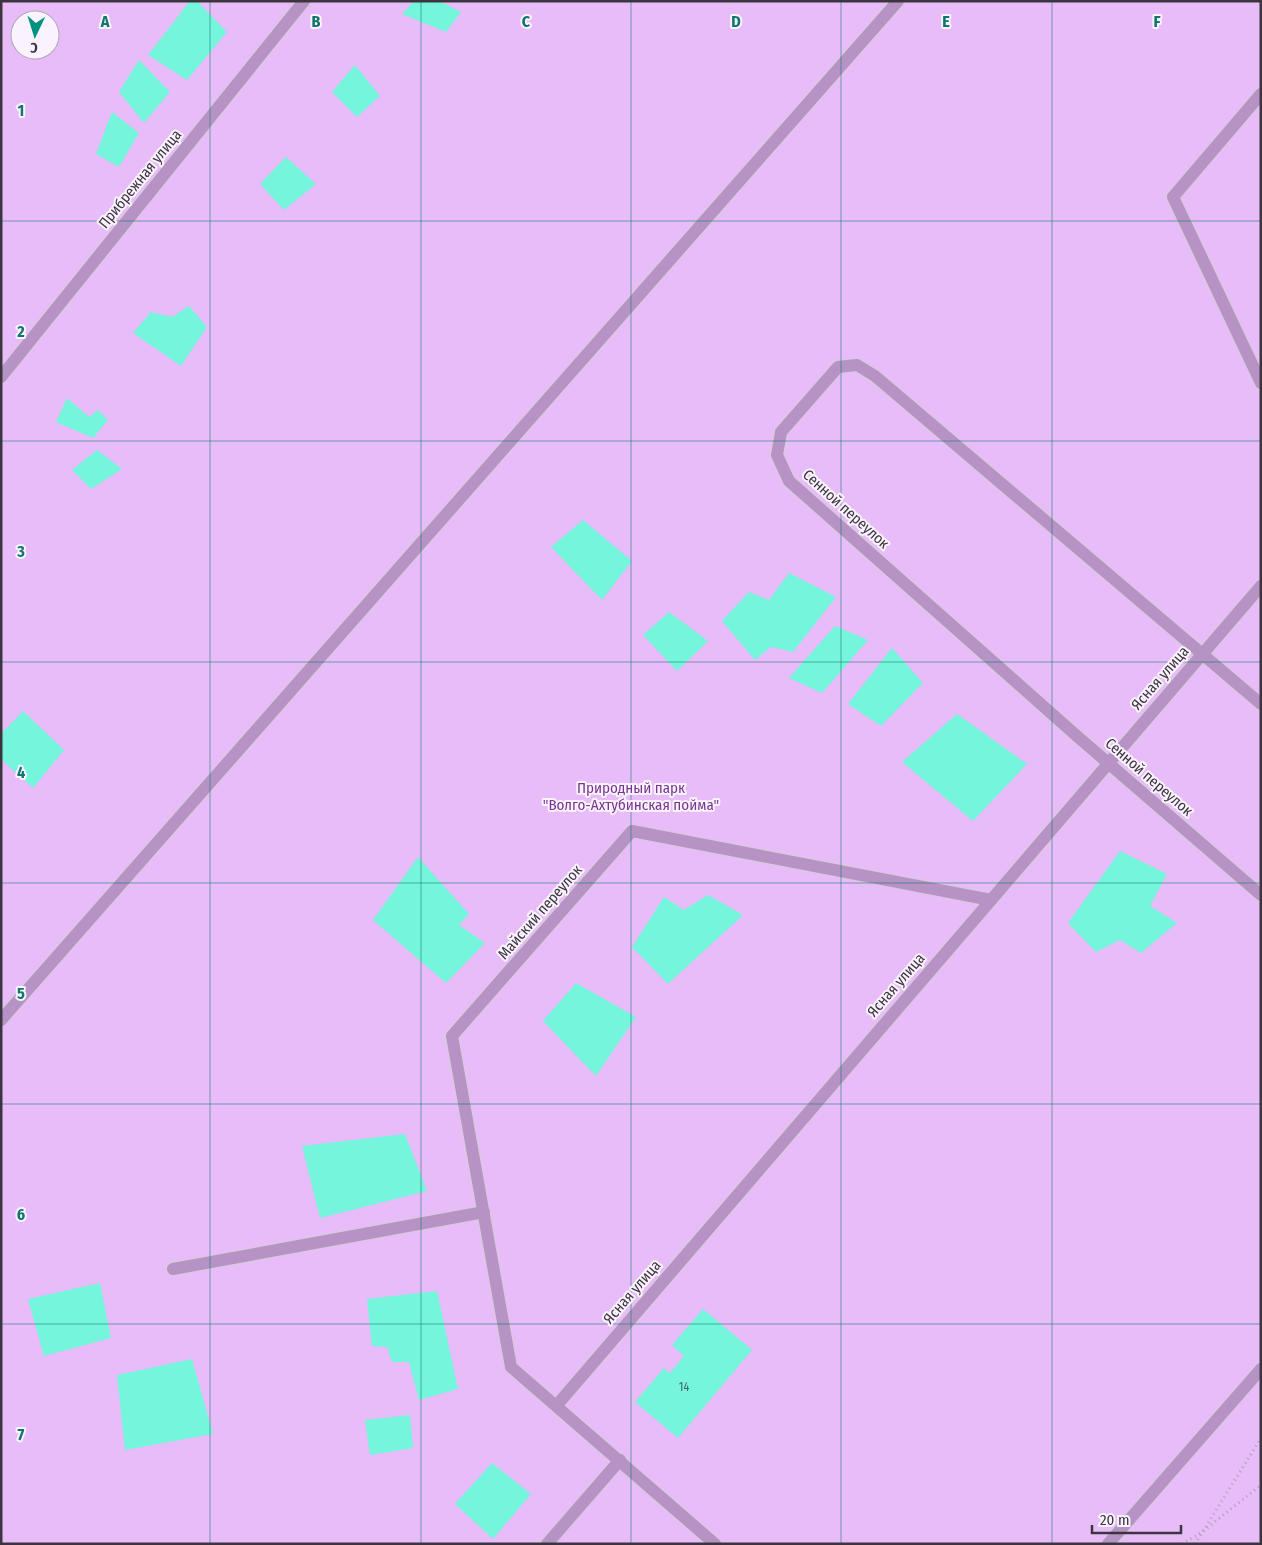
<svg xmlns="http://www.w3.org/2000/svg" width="1262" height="1545" viewBox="0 0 1262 1545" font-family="'Fira Sans Condensed',sans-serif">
	<rect width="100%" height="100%" fill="#faf3fd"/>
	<path fill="#e8bcf8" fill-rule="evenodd" d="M1 1H1261V1544H1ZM20 20H50V50H20Z"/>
	<g fill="#74f5dc">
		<polygon points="190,1 197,1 227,32 187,80 148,55"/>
		<polygon points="414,1 439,1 461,12 446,32 402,14"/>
		<polygon points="139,60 170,92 144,123 119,92"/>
		<polygon points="355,65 380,96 357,117 332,92"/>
		<polygon points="112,112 139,133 119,167 96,154"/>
		<polygon points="286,157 316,184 284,210 260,184"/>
		<polygon points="189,306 207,327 181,366 133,333 151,312 172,317"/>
		<polygon points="67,398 89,417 98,410 108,420 93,438 56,422"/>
		<polygon points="97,450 122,469 91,489 72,470"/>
		<polygon points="583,520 632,561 602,600 551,547"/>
		<polygon points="789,573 836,597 793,652 771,647 755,660 722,621 749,592 769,600"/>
		<polygon points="669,612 708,641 677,671 643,635"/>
		<polygon points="835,626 868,640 822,693 789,678"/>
		<polygon points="892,648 923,683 881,726 848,704"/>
		<polygon points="23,711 64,750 33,788 1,759 1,734"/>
		<polygon points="957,714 1027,764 973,821 902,762"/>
		<polygon points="1120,851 1167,874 1150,906 1177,923 1141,953 1120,940 1096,952 1068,923"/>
		<polygon points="418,857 469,914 459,925 485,943 446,983 373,920"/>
		<polygon points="708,895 743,915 668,984 632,947 664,897 684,910"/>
		<polygon points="576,983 636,1017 596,1076 543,1021"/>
		<polygon points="405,1134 427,1191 320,1218 302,1146"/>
		<polygon points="100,1283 111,1338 44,1356 28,1299"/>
		<polygon points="437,1291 458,1389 419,1400 409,1362 392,1362 387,1347 372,1346 367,1299"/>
		<polygon points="703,1309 752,1350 678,1438 635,1402 664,1368 670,1373 684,1356 672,1345"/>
		<polygon points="192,1359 213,1434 125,1450 117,1375"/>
		<polygon points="410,1415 413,1448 370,1455 365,1420"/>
		<polygon points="492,1463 531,1494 493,1539 455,1504"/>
	</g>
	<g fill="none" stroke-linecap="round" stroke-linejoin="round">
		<g stroke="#d4cdd7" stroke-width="14">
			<g id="minor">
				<polyline points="1261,94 1173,197 1261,383"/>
				<polyline points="1,377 304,1"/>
				<polyline points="1261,704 875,376 857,365 838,367 781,432 777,455 789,481 1078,737 1261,895"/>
				<polyline points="1,1020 898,1"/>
				<polyline points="173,1269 484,1212"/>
				<polyline points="557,1405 1261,586"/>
				<polyline points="547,1544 620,1460"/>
				<polyline points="715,1544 511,1367 452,1036 632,831 991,900"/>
				<polyline points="1108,1544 1261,1369"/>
			</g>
		</g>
		<g stroke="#a9a2ac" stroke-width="3" stroke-dasharray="1 4" stroke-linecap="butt">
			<polyline points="1182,1544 1202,1532 1261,1485"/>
			<polyline points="1195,1544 1261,1438"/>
		</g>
		<use href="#minor" stroke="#b793c5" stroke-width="12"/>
	</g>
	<path fill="none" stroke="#0f766e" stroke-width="1" stroke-opacity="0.55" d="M210 1V1544M421 1V1544M631 1V1544M841 1V1544M1052 1V1544M1 221H1261M1 441H1261M1 662H1261M1 883H1261M1 1104H1261M1 1324H1261"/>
	<g text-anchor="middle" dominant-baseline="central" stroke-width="4" stroke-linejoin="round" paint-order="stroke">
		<g font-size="12" fill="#4a6566">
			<text x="684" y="1387">14</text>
		</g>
		<g font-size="15" fill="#3c353f" stroke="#faf3fd">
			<text transform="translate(140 179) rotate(-51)">Прибрежная улица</text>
			<text transform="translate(846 509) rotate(42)">Сенной переулок</text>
			<text transform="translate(1160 678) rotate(-49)">Ясная улица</text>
			<text transform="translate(1149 777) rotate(41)">Сенной переулок</text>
			<text transform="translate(540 912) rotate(-49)">Майский переулок</text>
			<text transform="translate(896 985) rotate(-49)">Ясная улица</text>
			<text transform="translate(632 1292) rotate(-49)">Ясная улица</text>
		</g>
		<g font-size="15" fill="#78368f" stroke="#faf3fd">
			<text x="631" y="788">Природный парк<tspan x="631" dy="17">"Волго-Ахтубинская пойма"</tspan></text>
		</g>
	</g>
	<g font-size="16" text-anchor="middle" font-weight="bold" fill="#0f766e" stroke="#faf3fd" stroke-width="4" stroke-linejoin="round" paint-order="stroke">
		<text x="105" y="27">A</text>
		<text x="316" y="27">B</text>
		<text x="526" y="27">C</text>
		<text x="736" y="27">D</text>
		<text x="946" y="27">E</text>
		<text x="1157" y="27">F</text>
		<text x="21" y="116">1</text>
		<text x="21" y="337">2</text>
		<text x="21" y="557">3</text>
		<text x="21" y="778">4</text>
		<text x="21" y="999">5</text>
		<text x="21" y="1220">6</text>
		<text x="21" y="1440">7</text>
	</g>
	<rect width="1262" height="1545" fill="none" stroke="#3c353f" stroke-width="5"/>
	<g transform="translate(35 35) rotate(184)"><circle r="24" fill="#faf3fd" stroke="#aea7b1"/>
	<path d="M0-4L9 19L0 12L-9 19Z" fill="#01927f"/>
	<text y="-8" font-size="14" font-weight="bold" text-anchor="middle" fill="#3c353f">С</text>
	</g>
	<path d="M1092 1525v8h89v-8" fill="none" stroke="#3c353f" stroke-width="2.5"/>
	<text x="1100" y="1525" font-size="15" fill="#3c353f" stroke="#faf3fd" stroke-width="4" paint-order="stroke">20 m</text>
</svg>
